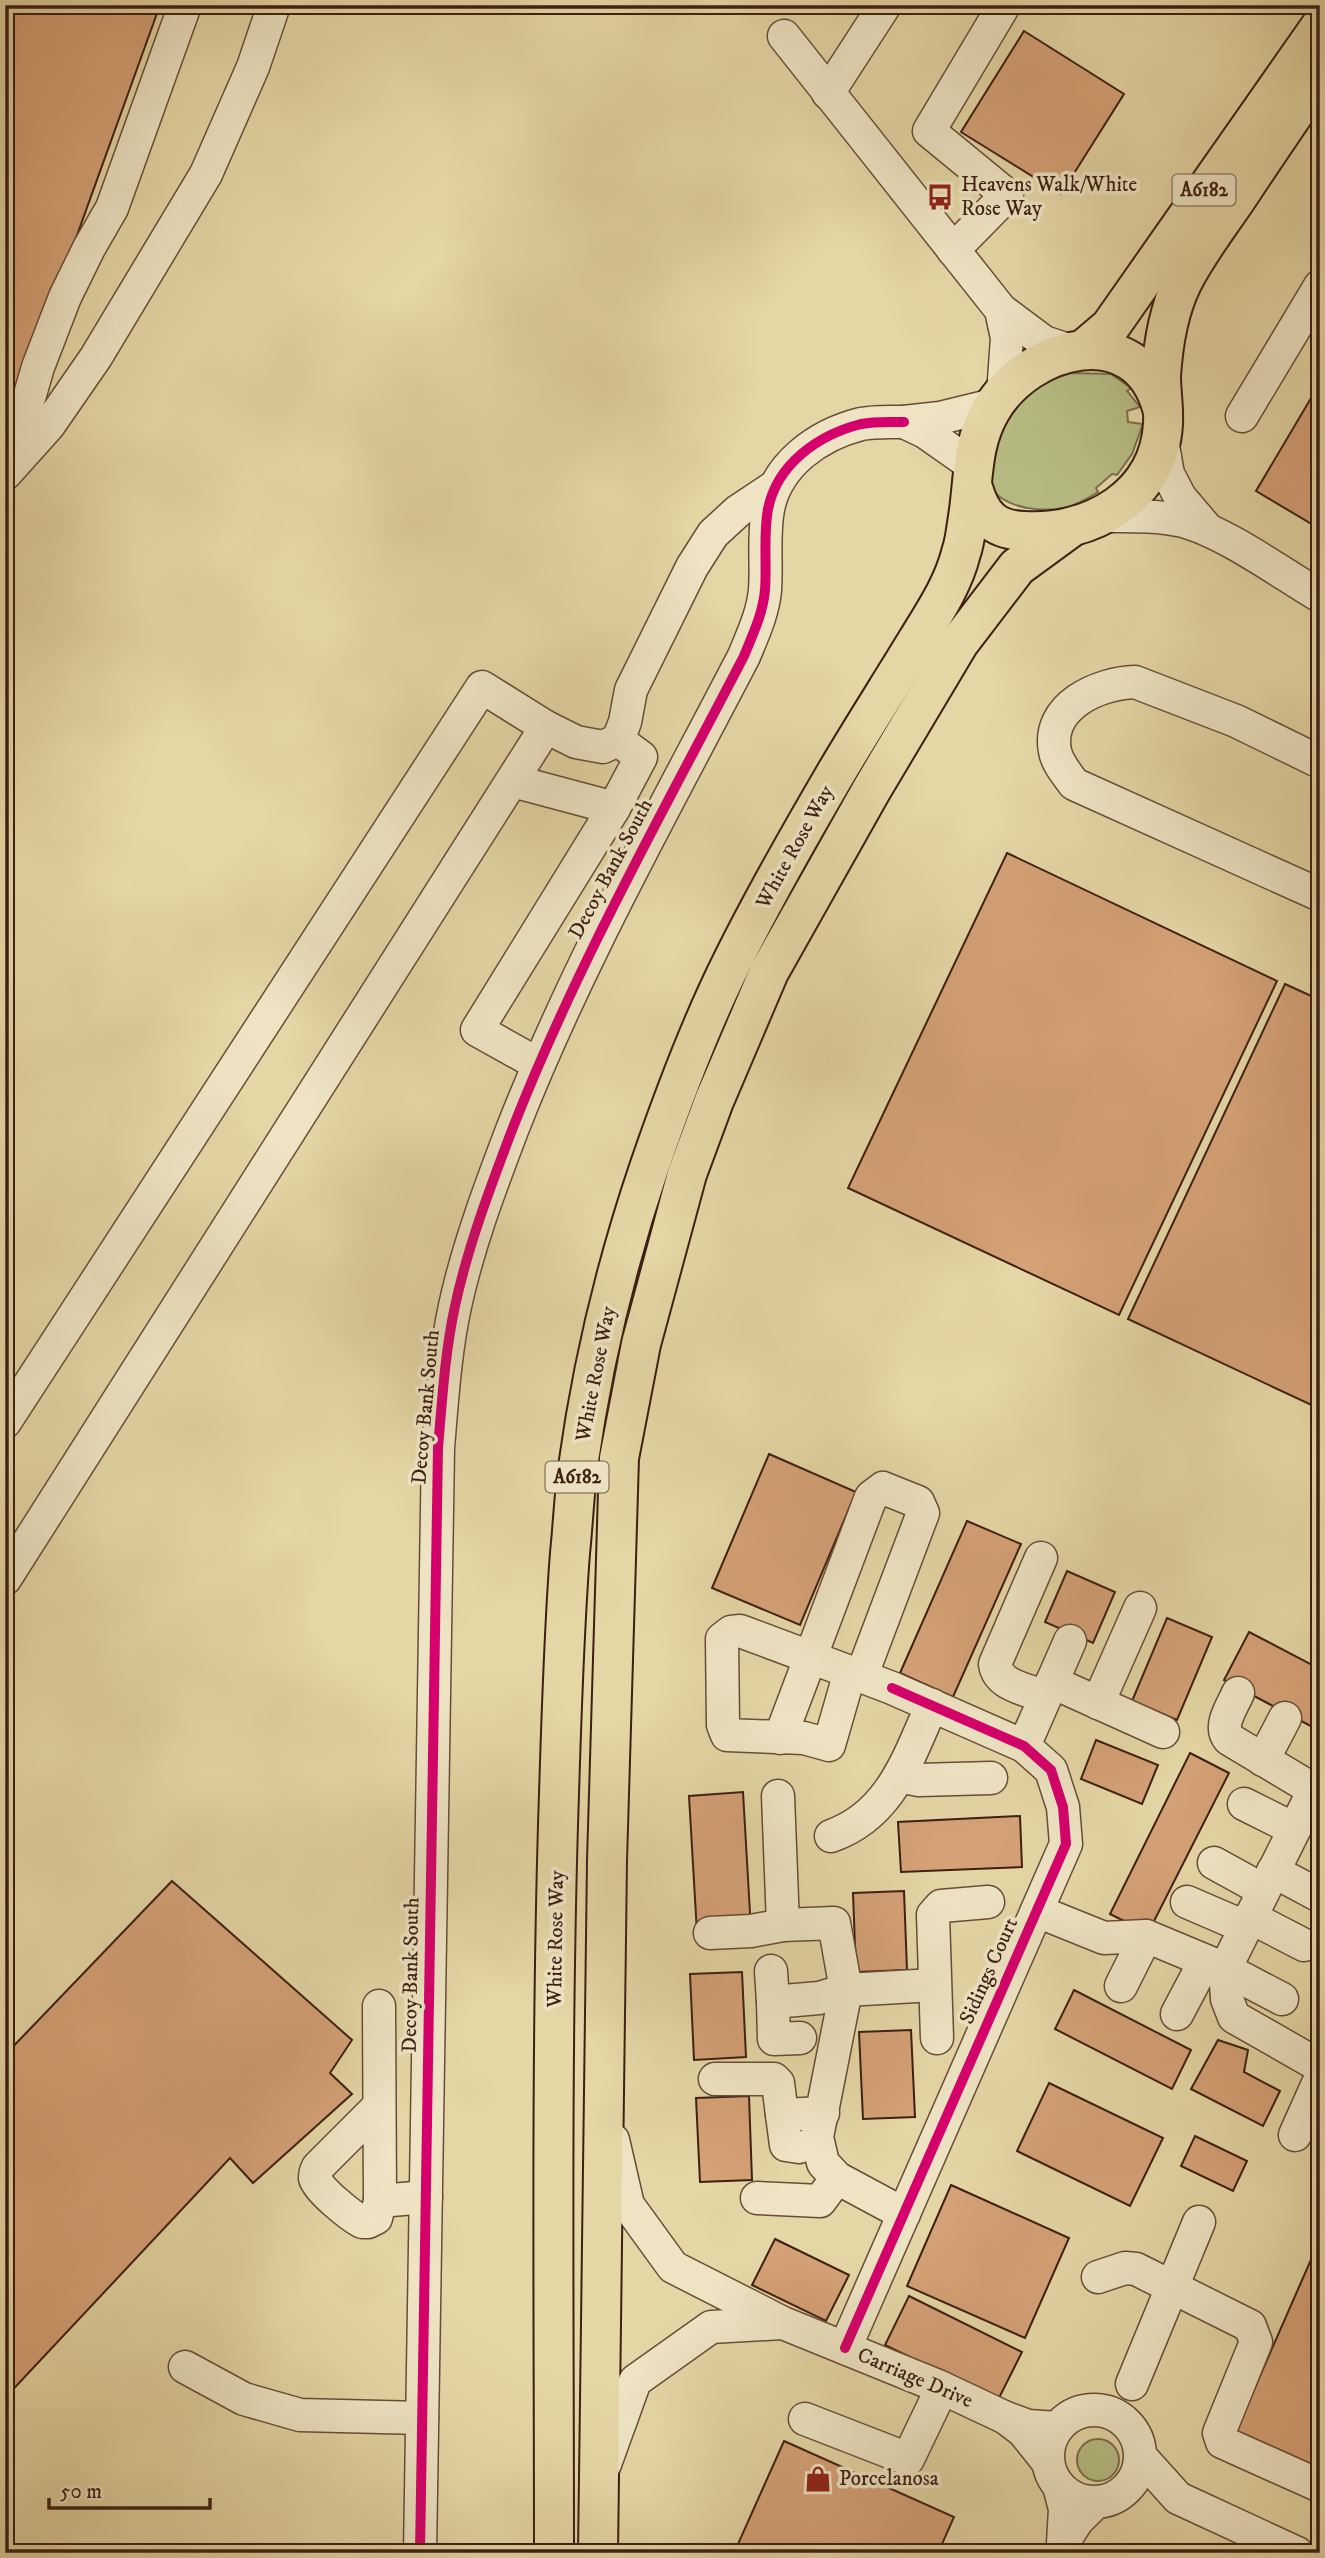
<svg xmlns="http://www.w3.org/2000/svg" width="1325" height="2558" viewBox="0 0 1325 2558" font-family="'IM FELL DW Pica',serif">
	<rect width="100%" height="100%" fill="#e5d6a5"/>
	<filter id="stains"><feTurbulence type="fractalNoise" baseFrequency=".00286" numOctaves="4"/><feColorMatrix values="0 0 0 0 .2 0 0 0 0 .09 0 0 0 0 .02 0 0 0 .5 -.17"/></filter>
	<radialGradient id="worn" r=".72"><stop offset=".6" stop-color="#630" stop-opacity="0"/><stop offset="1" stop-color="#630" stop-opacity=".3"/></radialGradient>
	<g fill="#b7bd84" stroke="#7a6e4c" stroke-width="2">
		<path d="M1071 373 1111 374 1131 388 1127 391 1140 407 1127 411 1128 422 1143 424 1132 454 1117 475 1112 474 1096 488 1098 492C1087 499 1076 505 1064 508 1031 514 980 504 985 461 986 453 994 444 997 437 1004 425 1010 410 1018 399 1028 388 1057 377 1071 373Z"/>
		<circle cx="1098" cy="2460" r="21"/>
	</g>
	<g fill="#d5a177" stroke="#3d1f13" stroke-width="2">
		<polygon points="5,5 160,5 5,435"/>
		<polygon points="1024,31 1124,94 1061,194 961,132"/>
		<polygon points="1320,383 1320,529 1256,491"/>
		<polygon points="1007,853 1277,981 1119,1315 848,1188"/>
		<polygon points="1285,984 1320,1000 1320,1409 1128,1319"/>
		<polygon points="769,1454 856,1492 800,1625 712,1588"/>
		<polygon points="967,1521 1021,1544 953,1697 900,1673"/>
		<polygon points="1067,1571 1115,1592 1093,1643 1045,1622"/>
		<polygon points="1167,1618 1212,1637 1177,1720 1132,1701"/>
		<polygon points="1249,1632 1320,1669 1320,1731 1224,1680"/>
		<polygon points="1096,1740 1158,1765 1142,1804 1081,1779"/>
		<polygon points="1190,1753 1229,1773 1148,1933 1110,1914"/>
		<polygon points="743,1792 751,1930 697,1933 689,1796"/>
		<polygon points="1020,1816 1022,1867 901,1872 898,1822"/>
		<polygon points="172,1881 352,2040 330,2073 352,2094 253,2183 230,2158 5,2398 5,2055"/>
		<polygon points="904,1891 907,1970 856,1972 853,1893"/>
		<polygon points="742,1972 746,2057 694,2060 690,1974"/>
		<polygon points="1074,1990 1191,2050 1172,2089 1055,2029"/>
		<polygon points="911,2030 915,2117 863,2119 859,2032"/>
		<polygon points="1218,2040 1248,2050 1244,2072 1280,2091 1263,2126 1191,2089"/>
		<polygon points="1049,2083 1163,2138 1130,2206 1017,2151"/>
		<polygon points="749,2096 752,2180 700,2182 696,2098"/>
		<polygon points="1195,2136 1247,2161 1233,2191 1181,2166"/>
		<polygon points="951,2185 1069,2238 1025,2338 907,2286"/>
		<polygon points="775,2239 849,2275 826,2321 752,2285"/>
		<polygon points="1313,2255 1320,2258 1320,2470 1235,2433"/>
		<polygon points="909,2296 1022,2352 998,2400 885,2345"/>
		<polygon points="784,2441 954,2517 938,2553 734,2553"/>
	</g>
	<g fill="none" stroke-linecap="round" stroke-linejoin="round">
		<g stroke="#674d38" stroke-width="35">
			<g id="minor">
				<polyline points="784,36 1001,310 1044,342 1071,351"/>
				<polyline points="828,93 885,5"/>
				<polyline points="953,250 1007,195 929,131 1003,7"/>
				<polyline points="1001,310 1007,338 1003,394"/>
				<polyline points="1242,416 1320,286"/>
				<polyline points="1161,434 1168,474 1180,497 1208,530"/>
				<polyline points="10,464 38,367 65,297 89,248 112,208 185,5"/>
				<polyline points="972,465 925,432 904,422 940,418 993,405"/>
				<polyline points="5,474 49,425 96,357 206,174 253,67 274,5"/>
				<path d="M1102 516C1129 516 1157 515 1183 521 1225 532 1281 573 1320 596"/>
				<polyline points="546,727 576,742 603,747 618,740 625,722 631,690 692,567 713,534 738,511 774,487"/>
				<path d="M1320 762 1236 721 1135 682C1099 683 1046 706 1055 751 1057 763 1067 774 1074 784L1320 895"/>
				<polyline points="513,781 614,808"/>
				<polyline points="538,1064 477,1030 614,808 641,757 618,740"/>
				<polyline points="5,1422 482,687 546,727 5,1579"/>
				<path d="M1041 1558 995 1664C998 1686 1027 1689 1045 1697"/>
				<polyline points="1052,1682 1163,1732"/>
				<path d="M1238 1693C1232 1707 1218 1726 1229 1739L1314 1790"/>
				<polyline points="1098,1703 1140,1608"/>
				<polyline points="780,1738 871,1497 883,1488 918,1502 923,1513 861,1677"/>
				<polyline points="1024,1746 1070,1641"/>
				<polyline points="1263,1760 1285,1718"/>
				<polyline points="899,1776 919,1780 991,1778"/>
				<polyline points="778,1796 783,1925 834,1923 846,1990 817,2137 823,2163 837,2178 904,2214"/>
				<polyline points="1244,1804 1294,1829"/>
				<path d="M831 1836C891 1815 908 1758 932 1705"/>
				<polyline points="1214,1863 1263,1890"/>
				<polyline points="1273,1871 1320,1896"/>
				<polyline points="1187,1902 1245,1927"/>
				<polyline points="1037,1911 1104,1938 1146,1936 1225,1969 1314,1790 1320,1790"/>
				<polyline points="1250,1917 1304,1945"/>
				<polyline points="710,1933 751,1931 783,1925"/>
				<polyline points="1225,1969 1227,1999 1234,2017 1320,2066"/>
				<polyline points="1225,1969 1282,1999"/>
				<polyline points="771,1971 773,2002"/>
				<polyline points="1121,1986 1146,1936"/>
				<polyline points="379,2006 380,2201 426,2197"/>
				<polyline points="1177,2014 1205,1961"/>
				<polyline points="800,2038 774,2039 773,2002 819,1998 846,1990 934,1985"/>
				<polyline points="937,2038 933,1915 941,1906 988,1902"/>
				<polyline points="715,2079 774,2079 778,2083 782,2115 823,2113"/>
				<path d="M379 2106 318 2167C316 2171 315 2172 315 2178 317 2189 351 2216 362 2222H368L376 2218 380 2201"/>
				<polyline points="782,2115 786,2145 799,2147"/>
				<polyline points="1295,2135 1320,2079"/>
				<polyline points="613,2140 628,2205 673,2267 783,2323 938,2386 1006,2418"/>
				<polyline points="757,2198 820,2201 837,2178"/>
				<polyline points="1098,2277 1125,2268 1136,2269 1250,2326 1256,2342 1219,2433 1222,2442 1320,2486"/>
				<polyline points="845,2348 1066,1844 1063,1807 1051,1770 1024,1746 892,1688 850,1672 740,1631 731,1632 722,1639 723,1725 727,1735 804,1738 829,1745 850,1672"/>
				<polyline points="185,2367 244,2399 300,2415 422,2418"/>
				<polyline points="1132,2384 1199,2222"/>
				<circle cx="1094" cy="2456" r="46"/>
				<polyline points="805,2419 908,2459 942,2388"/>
				<polyline points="1142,2458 1178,2498 1297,2553"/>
				<polyline points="1047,2461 1023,2431 1006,2418 1028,2426 1057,2428"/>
				<polyline points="605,2464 635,2381 711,2327 782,2323"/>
				<polyline points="1060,2490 1065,2509 1063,2543 1077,2521 1095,2503"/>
				<path d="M420 2553 438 1448C442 1401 445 1352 455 1306 468 1246 490 1188 512 1130 576 966 663 812 744 656 753 634 763 613 765 590 767 563 763 536 768 509 777 464 818 435 861 424 875 421 890 422 904 422"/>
			</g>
		</g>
		<g stroke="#3d1f13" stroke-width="42">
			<g id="highway">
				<polyline points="1084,349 1110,327 1320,27"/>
				<path d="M973 488C981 516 994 530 1024 531 1090 535 1159 497 1163 424 1164 408 1161 392 1161 376 1163 345 1168 312 1182 283 1197 253 1218 226 1237 198 1264 157 1292 116 1320 75"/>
				<path d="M554 2553C554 2310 551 2067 558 1825 561 1734 563 1644 570 1553 573 1525 574 1496 578 1467 592 1366 616 1265 649 1168 673 1098 699 1028 732 962 763 899 798 838 833 778 860 732 889 687 917 641 934 613 953 585 961 553 965 542 966 529 968 517 974 479 971 444 991 410 1029 345 1137 317 1162 408"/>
				<polyline points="598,2553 607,1861 619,1458 641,1344 687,1174 714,1101 769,972 872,789 959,643 1017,567 1069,529"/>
			</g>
		</g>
		<use href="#minor" stroke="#eee4c4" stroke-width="32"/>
		<use href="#highway" stroke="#e5d6a5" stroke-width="38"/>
		<g stroke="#eee4c4" stroke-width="15">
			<g id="cycleway">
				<polyline points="845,2348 1066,1844 1063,1807 1051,1770 1024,1746 892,1688"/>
				<path d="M420 2553 438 1448C442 1401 445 1352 455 1306 468 1246 490 1188 512 1130 576 966 663 812 744 656 753 634 763 613 765 590 767 563 763 536 768 509 777 464 818 435 861 424 875 421 890 422 904 422"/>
			</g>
		</g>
		<use href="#cycleway" stroke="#d6006c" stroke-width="10"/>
	</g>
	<defs>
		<g id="bus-bare" transform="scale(2.1)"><path d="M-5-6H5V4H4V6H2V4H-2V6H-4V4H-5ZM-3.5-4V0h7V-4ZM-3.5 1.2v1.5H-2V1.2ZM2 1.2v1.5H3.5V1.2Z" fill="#8f2418" stroke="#eee4c4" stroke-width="2.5" paint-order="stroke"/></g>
		<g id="shop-bare" transform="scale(2.1)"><path d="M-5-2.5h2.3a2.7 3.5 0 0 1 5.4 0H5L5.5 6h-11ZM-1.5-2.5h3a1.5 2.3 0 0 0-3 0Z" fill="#8f2418" stroke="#eee4c4" stroke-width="2.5" paint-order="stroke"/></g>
	</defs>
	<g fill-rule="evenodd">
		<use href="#bus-bare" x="940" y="197"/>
		<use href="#shop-bare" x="818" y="2479"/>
	</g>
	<g text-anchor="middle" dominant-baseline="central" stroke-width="7" stroke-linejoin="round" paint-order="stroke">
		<g fill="#eee4c4" stroke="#725a48" stroke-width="2">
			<rect x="1172.5" y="174.5" width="63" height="31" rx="5"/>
			<rect x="545.5" y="1461.5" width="63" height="31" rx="5"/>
		</g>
		<g font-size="19" font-weight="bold" fill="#3d1f13">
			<text x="1204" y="190">A6182</text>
			<text x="577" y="1477">A6182</text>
		</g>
		<g font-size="21" fill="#3d1f13" stroke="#eee4c4" text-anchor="start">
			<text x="961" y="185">Heavens Walk/White<tspan x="961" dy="24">Rose Way</tspan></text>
			<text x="839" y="2479">Porcelanosa</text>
		</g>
		<g font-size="21" fill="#3d1f13" stroke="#eee4c4">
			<text transform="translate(795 847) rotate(-61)">White Rose Way</text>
			<text transform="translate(611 869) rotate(-62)">Decoy Bank South</text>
			<text transform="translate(596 1374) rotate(-79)">White Rose Way</text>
			<text transform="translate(426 1407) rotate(-85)">Decoy Bank South</text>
			<text transform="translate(556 1939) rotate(-89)">White Rose Way</text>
			<text transform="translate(989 1971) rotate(-66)">Sidings Court</text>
			<text transform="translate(411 1975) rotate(-89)">Decoy Bank South</text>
			<text transform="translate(915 2378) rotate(23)">Carriage Drive</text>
		</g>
	</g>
	<rect width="1325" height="2558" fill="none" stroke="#e5d6a5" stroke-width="28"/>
	<rect x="7" y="7" width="1311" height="2544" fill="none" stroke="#3d1f13" stroke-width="3.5"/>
	<rect x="14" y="14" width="1297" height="2530" fill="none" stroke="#3d1f13" stroke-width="2"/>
	<path d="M49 2498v10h161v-10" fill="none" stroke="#3d1f13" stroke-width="3.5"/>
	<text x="60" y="2498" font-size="21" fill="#3d1f13" stroke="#eee4c4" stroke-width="5" paint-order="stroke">50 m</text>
	<rect width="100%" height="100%" filter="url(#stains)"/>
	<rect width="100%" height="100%" fill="url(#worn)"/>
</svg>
